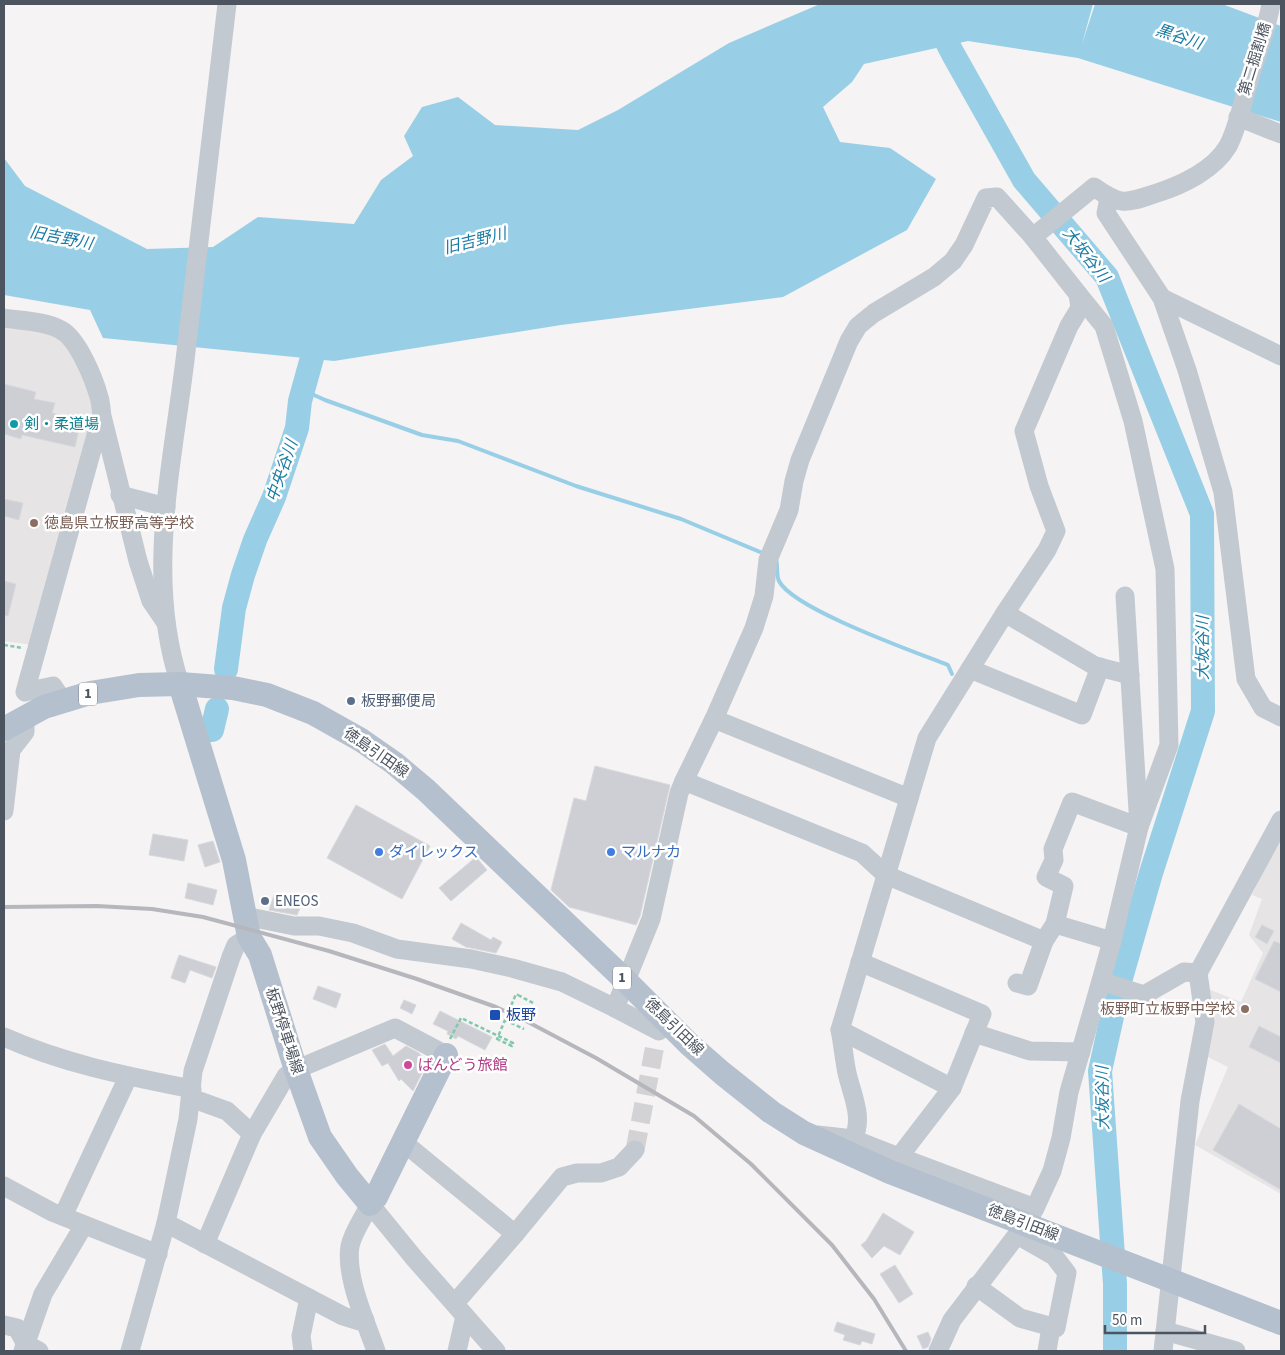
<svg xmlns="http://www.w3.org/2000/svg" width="1285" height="1355" viewBox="0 0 1285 1355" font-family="'Source Sans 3','Noto Sans JP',sans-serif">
	<rect width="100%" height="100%" fill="#f5f3f3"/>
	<g fill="#e6e4e4">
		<polygon points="4,323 48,330 63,339 88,383 95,404 33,645 4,641"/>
		<polygon points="1281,834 1281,1194 1195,1145 1228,1067 1204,1055 1208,989 1241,1002 1263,953 1249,935 1262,899 1252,895"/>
	</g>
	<polygon fill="#98cfe6" points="820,4 1093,4 1082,44 1095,4 1222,4 1281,26 1281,122 1078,58 968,41 864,64 852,82 823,107 840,142 890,148 936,179 907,230 783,297 561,325 334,361 103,338 90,310 4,295 4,158 25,186 147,249 213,247 258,217 354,224 381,180 413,156 404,136 422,107 458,97 495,125 578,130 618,110 729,43"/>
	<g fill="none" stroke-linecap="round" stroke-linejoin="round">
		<g stroke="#98cfe6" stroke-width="4">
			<polyline points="303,390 325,400 422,435 458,441 576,486 681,519 765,554"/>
			<path d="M776 559C778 565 776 575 779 581 793 609 915 652 948 665L952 674"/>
		</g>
		<g stroke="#98cfe6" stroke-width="24">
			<polyline points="927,4 953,54 1024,180 1107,277 1202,514 1203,711 1151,873 1119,985 1100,1071 1115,1284 1115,1351"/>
			<polyline points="226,669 234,608 243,575 255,540 274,497 297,428 300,401 320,329"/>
			<polyline points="212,730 217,709"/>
		</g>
	</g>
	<g fill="#cdcfd4" stroke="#d7d9dd">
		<polygon points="4,384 36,392 34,399 55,403 52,413 81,420 75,447 22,435 21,439 4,434"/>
		<polygon points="4,499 23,503 19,520 4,516"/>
		<polygon points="4,581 16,584 8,616 4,615"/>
		<polygon points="595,766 670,785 640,916 636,925 569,907 551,890 574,798 586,801"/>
		<polygon points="356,805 430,846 402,899 327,858"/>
		<polygon points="153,834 188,840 184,861 149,855"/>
		<polygon points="213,841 220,862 205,867 198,845"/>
		<polygon points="476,857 487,870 451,901 439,888"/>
		<polygon points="188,883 217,890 213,905 185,898"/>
		<polygon points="274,895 301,906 297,915 269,910"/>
		<polygon points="461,923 491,940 493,937 502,942 496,953 466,947 452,939"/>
		<polygon points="1262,925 1274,931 1267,944 1255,937"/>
		<polygon points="1274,941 1281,944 1281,992 1255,979"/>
		<polygon points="179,955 216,967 212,978 190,970 185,983 171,978"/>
		<polygon points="318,986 341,994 336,1008 313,999"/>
		<polygon points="404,1000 416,1005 412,1014 400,1008"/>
		<polygon points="440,1011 492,1037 485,1050 458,1036 456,1039 447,1034 448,1031 433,1024"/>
		<polygon points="1259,1026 1281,1037 1281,1063 1249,1047"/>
		<polygon points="385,1044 393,1056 406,1046 419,1053 427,1063 413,1091 401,1079 399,1081 388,1063 382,1066 372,1050"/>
		<polygon points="1239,1104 1281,1129 1281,1190 1213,1150"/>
		<polygon points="883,1213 914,1232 900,1255 884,1246 872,1258 861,1245 866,1241"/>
		<polygon points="895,1265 913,1294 899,1303 880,1274"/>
		<polygon points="837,1322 875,1334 872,1344 862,1341 860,1345 843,1340 845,1335 834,1331"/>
		<polygon points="928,1332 931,1339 928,1347 923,1349 917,1336"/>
	</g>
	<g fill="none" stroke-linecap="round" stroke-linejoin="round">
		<polyline stroke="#d3d3d5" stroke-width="19" stroke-dasharray="19 9" stroke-linecap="butt" points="635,1150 656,1040"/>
		<g stroke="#81c8ac" stroke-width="2.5" stroke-dasharray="4 2.5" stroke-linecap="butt">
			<polyline points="4,645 23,648"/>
			<polyline points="518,995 535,1004"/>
			<polyline points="505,1020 524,1029"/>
			<polyline points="450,1039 461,1018 513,1043 512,1046 499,1040"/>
		</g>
		<g stroke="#c2c9d0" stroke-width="19">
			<polyline points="1238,117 1281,134"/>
			<polyline points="1109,198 1106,213 1162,298 1187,370 1223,492 1246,679 1263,708 1281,717"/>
			<path d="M1033 237 1094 187C1122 207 1126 203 1157 193 1182 185 1214 170 1228 146 1239 125 1243 99 1250 77 1257 53 1267 28 1271 4"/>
			<polyline points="1162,298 1281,356"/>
			<path d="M4 318C22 321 45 321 61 330 78 339 94 379 99 397 101 403 101 410 102 416L138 561 151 601 166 623"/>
			<polyline points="120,495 166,507"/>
			<polyline points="1005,613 1095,666 1130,675"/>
			<polyline points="970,669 1082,715 1100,667"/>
			<path d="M180 684C145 579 172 467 185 360 199 241 213 122 227 4"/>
			<polyline points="63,701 53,686 25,692 101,417"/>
			<polyline points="714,719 909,798"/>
			<polyline points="684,781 862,853 886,875 1044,941 1055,924 1112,941"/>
			<polyline points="4,811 11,750 25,732 25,717"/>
			<polyline points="245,916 294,926 319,926 353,933 397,949 471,959 512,968 562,982 615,1008"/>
			<polyline points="1055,924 1064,886 1046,877 1054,860 1053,849 1072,802 1139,827 1169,745 1165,569 1133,421 1104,326 1078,294"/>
			<polyline points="1101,981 1112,941 1139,827 1125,596"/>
			<polyline points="1017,983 1028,986 1044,941"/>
			<polyline points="840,1030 952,1088"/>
			<path d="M659 1031 615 1008 651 919 679 793 684 781 714 719 754 628 764 596 768 560 789 510 794 481 800 460 849 341 858 326 874 313 934 277 953 261 964 245 986 198 997 197 1033 237 1078 294 1080 308 1069 326 1024 431 1039 486 1056 531 1047 550 1005 613 927 738 840 1030C843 1044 844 1059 847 1073 852 1095 864 1118 853 1139L818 1135"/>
			<polyline points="974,1033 1030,1051 1081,1052"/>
			<path d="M4 1037C64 1064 127 1076 192 1089"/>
			<polyline points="191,1098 227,1111 252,1134"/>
			<polyline points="853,1139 899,1157 952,1088 982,1014 860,962"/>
			<polyline points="403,1142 515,1234"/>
			<polyline points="899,1157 1035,1208"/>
			<polyline points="4,1186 52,1212 158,1254"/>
			<polyline points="63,1216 128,1077"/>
			<polyline points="166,1223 343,1316 359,1321 365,1320"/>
			<polyline points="205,1244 252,1134 286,1076 295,1070 395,1028 446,1055"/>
			<polyline points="976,1286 1020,1318 1056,1328 1067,1273 1054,1256 1017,1235"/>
			<polyline points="455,1303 515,1234 562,1177 577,1173 601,1173 619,1167 635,1150"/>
			<polyline points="4,1325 17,1328 26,1344 39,1351"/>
			<polyline points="1165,1331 1236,1351"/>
			<polyline points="23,1351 43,1294 84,1225"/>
			<polyline points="130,1351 166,1223 188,1119 193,1071 231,957 236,945 249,937"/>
			<polyline points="303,1351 301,1336 309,1298"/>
			<path d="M376 1351C366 1322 345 1277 350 1246 353 1232 364 1217 370 1204L414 1258 496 1351"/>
			<polyline points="457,1351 465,1316"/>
			<polyline points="938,1351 952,1320 1026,1223 1035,1208 1052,1171 1061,1138 1069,1092 1101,981 1144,995 1184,972 1198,973"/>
			<polyline points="1047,1351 1051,1327"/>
			<polyline points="1163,1351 1190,1101 1205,1022 1198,973 1281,820"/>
		</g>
		<g stroke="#b5c0ce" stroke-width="24">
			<polyline points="180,684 234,860 249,937 260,955 295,1067 320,1137 347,1176 370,1204 376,1197 446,1055"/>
			<polyline points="4,729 44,707 90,693 139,685 180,684 233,688 267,695 313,713 361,740 394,763 426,790 625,980 690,1045 722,1073 771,1112 804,1133 890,1172 1281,1323"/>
		</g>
		<polyline stroke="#b6b7bc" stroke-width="4" points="4,907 97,906 152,909 203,917 329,951 417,979 496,1007 528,1022 596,1058 694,1116 751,1164 832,1245 874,1299 906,1351"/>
		<polyline stroke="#81c8ac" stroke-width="2.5" stroke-dasharray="4 2.5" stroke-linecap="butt" points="499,1040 497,1039 516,994 518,995"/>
	</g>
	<circle fill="#0f9aa8" stroke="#fff" stroke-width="2" cx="14" cy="424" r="5"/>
	<g fill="#8d6e63" stroke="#fff" stroke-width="2">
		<circle cx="34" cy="523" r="5"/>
		<circle cx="1245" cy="1009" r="5"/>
	</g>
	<g fill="#5c6f8a" stroke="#fff" stroke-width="2">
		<circle cx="351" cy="701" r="5"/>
		<circle cx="265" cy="901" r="5"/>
	</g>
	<g fill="#3f7fe0" stroke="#fff" stroke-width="2">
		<circle cx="379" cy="852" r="5"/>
		<circle cx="611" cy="852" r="5"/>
	</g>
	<rect fill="#1a4fb4" stroke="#fff" stroke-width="2" x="489" y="1009" width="12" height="12" rx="2.5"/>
	<circle fill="#d1479c" stroke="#fff" stroke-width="2" cx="408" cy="1065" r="5"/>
	<g text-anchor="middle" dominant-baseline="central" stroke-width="5" stroke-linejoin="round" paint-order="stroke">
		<g fill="#fff" stroke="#82878f" stroke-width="1">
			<rect x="79" y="682.5" width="18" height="23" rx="4"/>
			<rect x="613" y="966.5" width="18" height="23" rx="4"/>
		</g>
		<g font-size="14" font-weight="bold" fill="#4c545f">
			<text x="88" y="694">1</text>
			<text x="622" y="978">1</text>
		</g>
		<g font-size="15" fill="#4c545f" stroke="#fff">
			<text transform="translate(1255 59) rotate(-73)">第二掘割橋</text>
			<text transform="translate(376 753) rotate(35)">徳島引田線</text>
			<text transform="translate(674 1027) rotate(44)">徳島引田線</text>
			<text transform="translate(284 1031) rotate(72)">板野停車場線</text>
			<text transform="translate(1023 1223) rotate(21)">徳島引田線</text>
		</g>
		<g font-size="15" fill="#0d838f" stroke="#fff" text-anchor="start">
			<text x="24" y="424">剣・柔道場</text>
		</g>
		<g font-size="15" fill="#785e54" stroke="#fff" text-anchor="start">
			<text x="44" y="523">徳島県立板野高等学校</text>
			<text x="1235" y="1009" text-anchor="end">板野町立板野中学校</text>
		</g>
		<g font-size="15" fill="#4e5e75" stroke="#fff" text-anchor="start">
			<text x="361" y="701">板野郵便局</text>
			<text x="275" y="901">ENEOS</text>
		</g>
		<g font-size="15" fill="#366cbe" stroke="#fff" text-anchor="start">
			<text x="389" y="852">ダイレックス</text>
			<text x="621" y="852">マルナカ</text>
		</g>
		<g font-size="15" fill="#164399" stroke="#fff" text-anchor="start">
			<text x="506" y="1015">板野</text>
		</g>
		<g font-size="15" fill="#b23c85" stroke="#fff" text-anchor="start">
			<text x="418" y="1065">ばんどう旅館</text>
		</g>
		<g font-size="16" font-style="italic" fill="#1a7ba4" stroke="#fff">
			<text transform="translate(1179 37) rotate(18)">黒谷川</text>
			<text transform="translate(61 238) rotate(11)">旧吉野川</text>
			<text transform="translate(475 241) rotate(-14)">旧吉野川</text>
			<text transform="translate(1086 255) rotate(52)">大坂谷川</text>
			<text transform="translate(282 471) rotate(-71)">中央谷川</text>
			<text transform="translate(1203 648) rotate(-90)">大坂谷川</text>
			<text transform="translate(1103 1098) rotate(-91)">大坂谷川</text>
		</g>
	</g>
	<rect width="1285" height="1355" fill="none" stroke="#4c545f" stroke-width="10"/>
	<path d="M1105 1325v8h100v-8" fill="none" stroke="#4c545f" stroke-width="2.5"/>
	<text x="1112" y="1325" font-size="15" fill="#4c545f" stroke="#ffffff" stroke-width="4" paint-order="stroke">50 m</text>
</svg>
